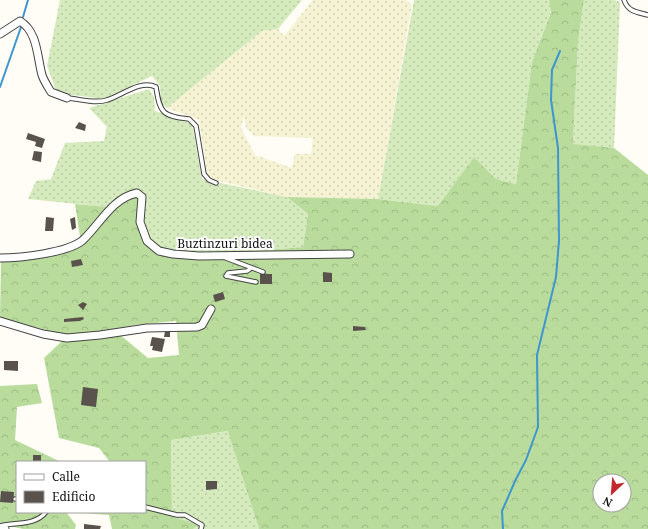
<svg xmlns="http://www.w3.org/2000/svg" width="648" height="529" viewBox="0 0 648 529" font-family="'Noto Serif',serif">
	<defs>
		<pattern id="farmland-dots" width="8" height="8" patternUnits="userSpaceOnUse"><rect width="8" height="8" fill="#f6f3d4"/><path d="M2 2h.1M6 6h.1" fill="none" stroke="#d2cfb5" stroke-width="1.8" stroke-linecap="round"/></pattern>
		<pattern id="grass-dots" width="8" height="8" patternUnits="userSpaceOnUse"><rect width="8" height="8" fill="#d5ebbd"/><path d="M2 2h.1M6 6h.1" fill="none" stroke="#b6c8a1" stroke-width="1.8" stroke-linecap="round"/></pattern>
		<pattern id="forest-crowns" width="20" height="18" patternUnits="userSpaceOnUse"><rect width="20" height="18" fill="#b9dc9c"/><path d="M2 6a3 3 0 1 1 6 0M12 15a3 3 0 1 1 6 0" fill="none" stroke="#9ebc85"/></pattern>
	</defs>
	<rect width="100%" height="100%" fill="#fffdf5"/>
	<path fill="url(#farmland-dots)" fill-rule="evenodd" d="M313 0H406L412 4 378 199 287 197 214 180 207 174 199 120 167 108 262 31 278 29 284 36ZM244 116 246 128 254 136 313 138 311 154H295L292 168 255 155 241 128Z"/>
	<g fill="url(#grass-dots)">
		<polygon points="60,0 302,0 278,29 262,31 167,108 161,103 160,86 152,76 104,99 57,93 47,66"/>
		<polygon points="414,0 549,0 551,11 532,62 516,184 496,179 474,157 439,206 378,199"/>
		<polygon points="584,0 614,0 620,2 614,148 573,145 578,42"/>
		<polygon points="149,89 154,97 155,111 192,124 202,179 287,197 308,214 303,247 222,253 173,251 150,241 107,207 28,199 36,181 51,179 65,143 104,141 107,127 89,108"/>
		<polygon points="229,431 259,529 193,529 198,524 172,517 171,440"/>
	</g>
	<g fill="url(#forest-crowns)" fill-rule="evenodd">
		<path d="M549 0H584L578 42 573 144 614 148 648 175V529H259L228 431 171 440 172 517 199 524 193 529H112L109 515 82 513 145 512V462H110L99 448 59 438 44 358 62 341 101 339 119 334 148 358 179 355 176 321 135 325 101 332 66 335 0 318 1 262 35 258 81 243 75 204 107 207 133 187 146 197 143 223 150 241 174 251 222 253 303 247 308 214 287 197 378 199 438 206 474 157 496 179 516 184 532 62 551 12ZM600 481H624V505H600Z"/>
		<polygon points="37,384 42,403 17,407 15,440 61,462 17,462 17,512 66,512 76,525 75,529 23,529 0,524 0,386"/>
	</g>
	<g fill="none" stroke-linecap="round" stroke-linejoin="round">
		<g stroke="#3f96cf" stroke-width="2">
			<polyline points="23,17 28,0"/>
			<polyline points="0,87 21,27"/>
			<polyline points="503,529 502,511 516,479 526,460 538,427 537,355 556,277 559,241 558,148 551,100 552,70 560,51"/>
		</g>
	</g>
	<g fill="#5a524d">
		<polygon points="79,122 86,125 85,131 75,128"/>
		<polygon points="28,133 45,139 42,148 35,146 36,142 26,139"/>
		<polygon points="34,151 42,152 41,162 32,160"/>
		<polygon points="46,217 54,218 53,231 45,231"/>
		<polygon points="75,217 76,228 72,230 70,219"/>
		<polygon points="81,259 83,265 72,267 71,261"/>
		<polygon points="323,272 332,273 332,282 323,282"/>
		<rect x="260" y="274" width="12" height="10"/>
		<polygon points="223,292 225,299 215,302 213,295"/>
		<polygon points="83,302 87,304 83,310 78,305"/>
		<polygon points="83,317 84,319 80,321 64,322 64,319"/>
		<polygon points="353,326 365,327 366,330 353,331"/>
		<polygon points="165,331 170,332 170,337 164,337"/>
		<polygon points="152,337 165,339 162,352 152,350 153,346 150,346"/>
		<polygon points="4,361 18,361 18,371 4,370"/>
		<polygon points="83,387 98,389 96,407 81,405"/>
		<rect x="33" y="455" width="8" height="7"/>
		<polygon points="206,481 217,481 217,489 206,490"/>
		<polygon points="1,491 14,492 13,503 0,502"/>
		<polygon points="84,524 101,526 100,529 84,529"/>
	</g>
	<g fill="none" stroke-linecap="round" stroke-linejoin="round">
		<g stroke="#444" stroke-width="5.5">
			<g id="service">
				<path d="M624 0C628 12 637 12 648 15"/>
				<path d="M67 98C80 99 95 104 107 100 121 96 141 79 156 87 160 113 162 116 189 119L196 126 204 174 209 180 216 183"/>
				<polyline points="226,258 263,272"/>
				<polyline points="250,269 247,271 228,273 226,276 256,282"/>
				<polyline points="15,499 17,499"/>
				<polyline points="145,507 177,515 185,515 202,525 201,529"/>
				<path d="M0 526C16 522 35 526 46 512"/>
			</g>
		</g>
		<g stroke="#444" stroke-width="9">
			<g id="minor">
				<path d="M0 34 20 21C38 32 37 57 42 75 44 81 48 87 51 92L67 98"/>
				<path d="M0 258C20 258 68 253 83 240 100 224 112 198 137 193L142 197 140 222 147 241 159 251 173 254 199 256 350 254"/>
				<polyline points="0,321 43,334 67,338 100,335 147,328 197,327 202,325 211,309"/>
				<polyline points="0,528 5,529"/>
			</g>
		</g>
		<use href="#service" stroke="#fff" stroke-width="3.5"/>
		<use href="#minor" stroke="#fff" stroke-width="7"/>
	</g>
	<g text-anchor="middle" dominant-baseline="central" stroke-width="4" stroke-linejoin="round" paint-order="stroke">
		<g font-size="12" fill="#111" stroke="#fff">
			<text x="225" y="243">Buztinzuri bidea</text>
		</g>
	</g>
	<rect x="16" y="461" width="130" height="52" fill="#ffffff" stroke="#a0a0a0"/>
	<rect x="24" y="474" width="20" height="6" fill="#ffffff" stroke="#a0a0a0"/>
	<text x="52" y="481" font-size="12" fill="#111111">Calle</text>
	<rect x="24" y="491" width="20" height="12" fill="#5a524d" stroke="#a0a0a0"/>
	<text x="52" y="501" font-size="12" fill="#111111">Edificio</text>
	<g transform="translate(612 493) rotate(206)"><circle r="19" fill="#ffffff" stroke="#a0a0a0"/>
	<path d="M0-3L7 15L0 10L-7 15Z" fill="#c4262e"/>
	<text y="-6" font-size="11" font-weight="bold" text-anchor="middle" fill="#111111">N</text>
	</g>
</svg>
